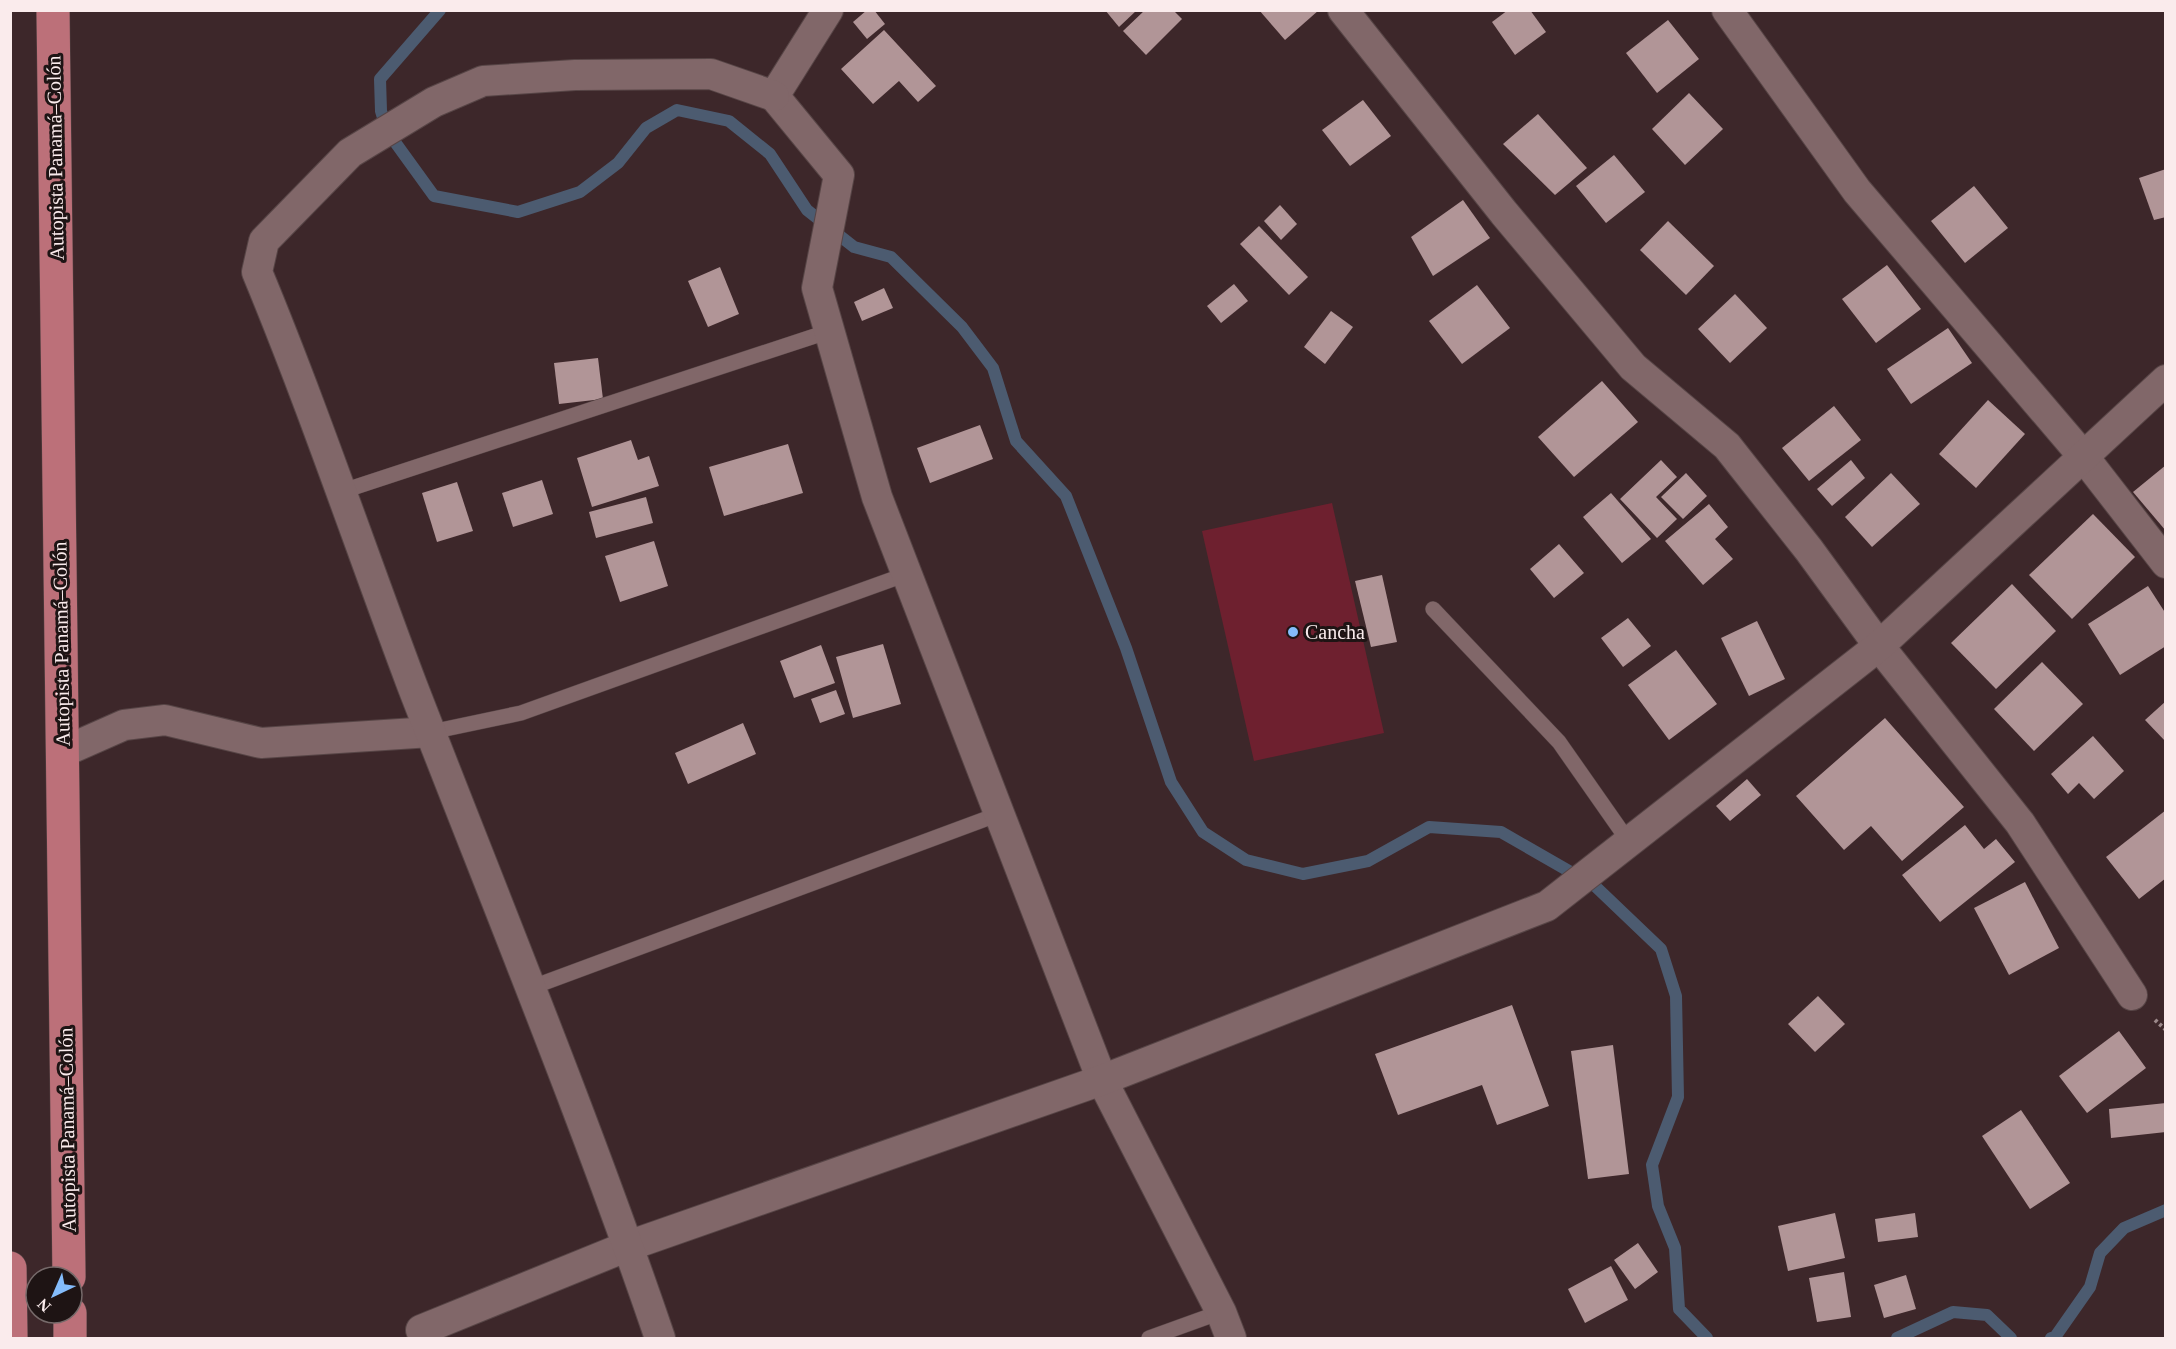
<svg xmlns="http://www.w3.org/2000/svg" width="2176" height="1349" viewBox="0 0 2176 1349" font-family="'Times New Roman',serif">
	<rect width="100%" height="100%" fill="#3d272a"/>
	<polygon fill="#6e202f" points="1332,503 1384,733 1254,761 1202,531"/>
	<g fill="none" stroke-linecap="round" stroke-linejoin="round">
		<g stroke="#4c5b70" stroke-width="12">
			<polyline points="440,10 380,79 381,111 387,131 434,196 518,212 580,192 618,163 646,128 677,110 729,121 770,154 807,210 854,247 891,257 962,327 993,368 1016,441 1066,496 1126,648 1171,782 1203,832 1246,860 1303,874 1368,861 1429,827 1501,832 1595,886 1661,949 1676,996 1678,1097 1652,1165 1658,1206 1675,1248 1679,1309 1707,1338"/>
			<polyline points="1897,1338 1953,1312 1987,1315 2011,1338"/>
			<polyline points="2051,1338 2055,1337 2090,1287 2100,1253 2124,1228 2166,1210"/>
		</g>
	</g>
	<g fill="#b19597">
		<polygon points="867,10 874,10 885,24 867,39 853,22"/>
		<polygon points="1105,10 1137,10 1119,27"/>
		<polygon points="1145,10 1173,10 1182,19 1146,55 1123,31"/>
		<polygon points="1259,10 1319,10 1285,40"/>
		<polygon points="1508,10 1530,10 1546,32 1515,55 1492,22"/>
		<polygon points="1668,20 1699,59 1657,93 1626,53"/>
		<polygon points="884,30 936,86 918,102 899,81 873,104 841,69"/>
		<polygon points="1689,93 1723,129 1685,165 1652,129"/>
		<polygon points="1363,100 1391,136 1350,166 1322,130"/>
		<polygon points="1538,114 1587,168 1555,195 1503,144"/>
		<polygon points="1614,155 1645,192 1606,223 1576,186"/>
		<polygon points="2166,169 2166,217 2154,220 2139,178"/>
		<polygon points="1974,186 2008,228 1965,263 1931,221"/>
		<polygon points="1463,200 1490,238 1433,276 1411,237"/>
		<polygon points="1280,205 1297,224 1281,240 1264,221"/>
		<polygon points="1668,221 1714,266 1686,295 1640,250"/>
		<polygon points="1259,226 1308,277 1289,295 1240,244"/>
		<polygon points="1887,265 1921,309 1876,343 1842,299"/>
		<polygon points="720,267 739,314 708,327 688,281"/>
		<polygon points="1234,284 1248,301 1221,323 1207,306"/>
		<polygon points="1477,285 1510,328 1462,364 1429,321"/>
		<polygon points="884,288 893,308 862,321 854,302"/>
		<polygon points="1735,294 1767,328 1730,363 1698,329"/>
		<polygon points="1331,311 1353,327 1325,364 1304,347"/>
		<polygon points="1948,328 1972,363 1911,404 1887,369"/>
		<polygon points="598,358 603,399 559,404 554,363"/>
		<polygon points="1602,381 1638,422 1574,477 1538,437"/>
		<polygon points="1988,400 2025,434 1976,488 1939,454"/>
		<polygon points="1834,406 1861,440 1809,481 1782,448"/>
		<polygon points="980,425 993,459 930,483 917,448"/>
		<polygon points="631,440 638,460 649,456 659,486 592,507 577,458"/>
		<polygon points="788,444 803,493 724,516 709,467"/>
		<polygon points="1661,460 1677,477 1656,497 1677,519 1657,538 1620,499"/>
		<polygon points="1851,460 1865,478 1832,506 1817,489"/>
		<polygon points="2166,465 2166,531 2133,492"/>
		<polygon points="1686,473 1707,496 1683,519 1661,497"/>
		<polygon points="1891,473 1920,504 1872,547 1845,517"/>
		<polygon points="542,480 553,514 513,527 502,493"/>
		<polygon points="457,482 473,531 437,542 422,493"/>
		<polygon points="1611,493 1651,539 1622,563 1583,517"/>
		<polygon points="646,497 653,523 596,538 589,512"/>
		<polygon points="1709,504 1728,527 1715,539 1733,559 1703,585 1665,541"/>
		<polygon points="2093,514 2135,557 2072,619 2029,575"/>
		<polygon points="654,541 668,586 620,602 605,556"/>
		<polygon points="1559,544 1584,573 1554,598 1530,569"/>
		<polygon points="1382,575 1397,642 1371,647 1355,581"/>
		<polygon points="2012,584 2056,631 1996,689 1951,643"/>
		<polygon points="2148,586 2166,614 2166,646 2120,675 2088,624"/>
		<polygon points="1628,618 1651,646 1623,667 1601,638"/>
		<polygon points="1757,621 1785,679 1749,696 1721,638"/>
		<polygon points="883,644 901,704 853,718 836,657"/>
		<polygon points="821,645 835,683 794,698 780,661"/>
		<polygon points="1676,650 1717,704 1669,740 1628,685"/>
		<polygon points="2042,662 2083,704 2034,751 1994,709"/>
		<polygon points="836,690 845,714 820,723 811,699"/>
		<polygon points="2166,701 2166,742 2145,720"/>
		<polygon points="1885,718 1964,807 1902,861 1871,826 1844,850 1796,796"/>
		<polygon points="743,723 756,754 688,784 675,753"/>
		<polygon points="2093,736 2124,771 2094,799 2079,783 2068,794 2051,774"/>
		<polygon points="1747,779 1761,795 1730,821 1716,806"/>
		<polygon points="2166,810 2166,878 2139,899 2106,857"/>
		<polygon points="1965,825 1984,849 1996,839 2015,862 1940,922 1902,875"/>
		<polygon points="2025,882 2059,948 2009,975 1974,908"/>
		<polygon points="1818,996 1845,1024 1815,1052 1788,1024"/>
		<polygon points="1512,1005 1549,1106 1497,1125 1482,1085 1398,1115 1375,1054"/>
		<polygon points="2119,1031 2146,1068 2087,1113 2059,1076"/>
		<polygon points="1613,1045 1629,1174 1588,1179 1571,1051"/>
		<polygon points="2166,1103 2166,1132 2111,1138 2109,1109"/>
		<polygon points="2021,1110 2070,1183 2030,1209 1982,1136"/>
		<polygon points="1835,1213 1845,1258 1788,1271 1778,1226"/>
		<polygon points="1915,1213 1918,1237 1878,1242 1875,1219"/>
		<polygon points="1638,1243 1658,1272 1635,1289 1614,1260"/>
		<polygon points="1611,1266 1628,1300 1585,1323 1568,1289"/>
		<polygon points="1844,1272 1851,1317 1817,1322 1809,1278"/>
		<polygon points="1906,1275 1916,1309 1884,1318 1874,1285"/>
	</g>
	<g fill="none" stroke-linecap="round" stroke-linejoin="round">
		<g stroke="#574546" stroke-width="16">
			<g id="service">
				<polyline points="340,492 830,331"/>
				<polyline points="1433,609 1559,742 1629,842"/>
				<polyline points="431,732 521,713 907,574"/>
				<polyline points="530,988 999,814"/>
				<polyline points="1149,1338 1221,1312"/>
			</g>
		</g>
		<g stroke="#574546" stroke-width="32">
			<g id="minor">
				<polyline points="828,10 774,96 839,175 817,288 877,497 1102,1080 1221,1312 1231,1338"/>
				<polyline points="1343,10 1504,213 1633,367 1727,446 1809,550 1879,646 2020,823 2132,995"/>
				<polyline points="1727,10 1857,191 2083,456 2166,563"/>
				<polyline points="63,752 124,725 165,720 261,743 431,732"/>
				<polyline points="421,1330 628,1246 1102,1080 1547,906 1879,646 2166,380"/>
				<path d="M660 1338C585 1118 496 902 412 685 360 547 313 407 257 272L264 241 350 153 434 102 483 81 575 75 711 74 774 96"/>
			</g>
		</g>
		<g stroke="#574546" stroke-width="34">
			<g id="motorway">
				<polyline points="53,10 69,1277"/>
				<polyline points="10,1268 11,1338"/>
				<polyline points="70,1313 70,1338"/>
			</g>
		</g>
		<polyline stroke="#9c898b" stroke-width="4" stroke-dasharray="3 3" stroke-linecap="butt" points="2155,1020 2166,1030"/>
		<use href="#service" stroke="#816769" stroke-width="15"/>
		<use href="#minor" stroke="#816769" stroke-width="30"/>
		<use href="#motorway" stroke="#bc7079" stroke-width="33"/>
	</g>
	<circle fill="#84bcfb" stroke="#1e1414" stroke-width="2" cx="1293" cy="632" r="6"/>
	<g text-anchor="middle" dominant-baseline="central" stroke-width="6" stroke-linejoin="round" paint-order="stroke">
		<g font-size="20" fill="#faebec" stroke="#1e1414">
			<text transform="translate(55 158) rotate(-91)">Autopista Panamá–Colón</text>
			<text transform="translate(61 644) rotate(-91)">Autopista Panamá–Colón</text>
			<text transform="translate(67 1130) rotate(-91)">Autopista Panamá–Colón</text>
		</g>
		<g font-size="20" fill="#faebec" stroke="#1e1414" text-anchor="start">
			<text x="1305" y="632">Cancha</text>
		</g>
	</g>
	<rect width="2176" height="1349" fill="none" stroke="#faebec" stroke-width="24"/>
	<g transform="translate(54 1295) rotate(224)"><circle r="28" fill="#1e1414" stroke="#766a6a" stroke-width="1.5"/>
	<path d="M0-4.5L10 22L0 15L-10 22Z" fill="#84bcfb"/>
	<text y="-9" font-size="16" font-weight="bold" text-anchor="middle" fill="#faebec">N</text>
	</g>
</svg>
